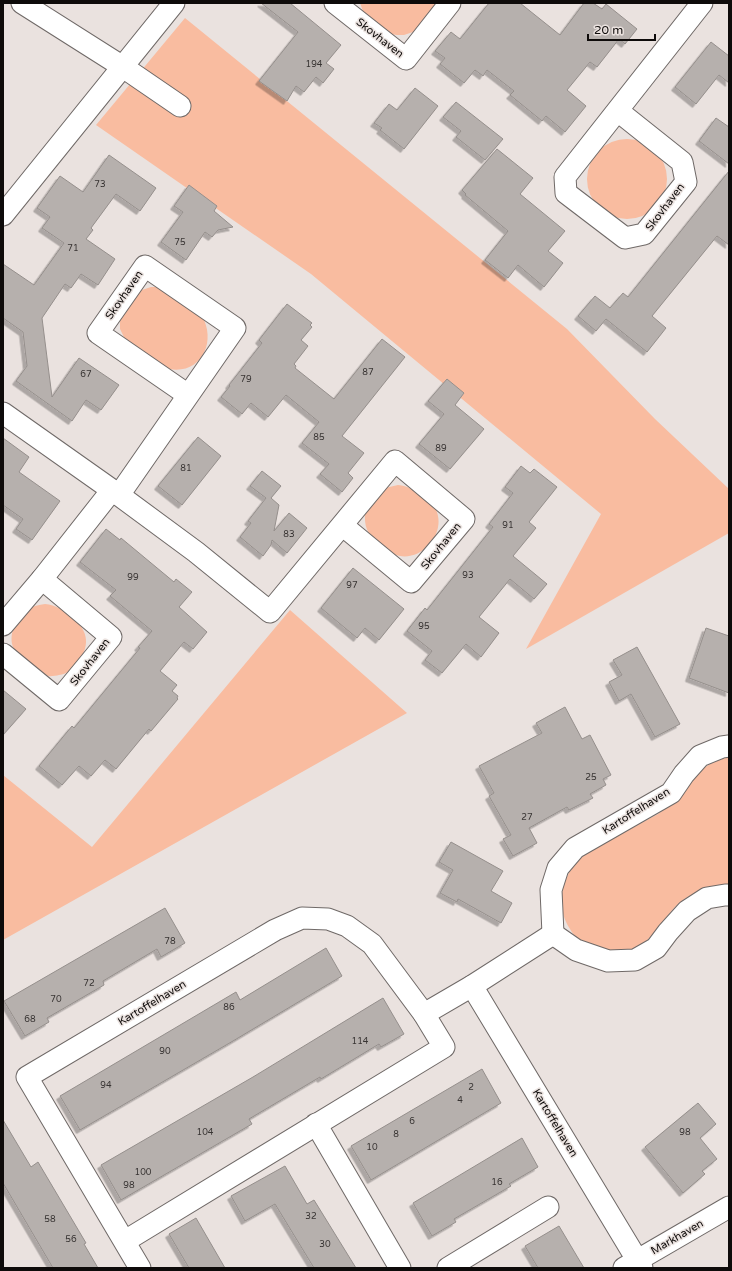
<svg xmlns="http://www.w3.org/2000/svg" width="732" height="1271" viewBox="0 0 732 1271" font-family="'Varela Round',sans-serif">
	<defs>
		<filter id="shadow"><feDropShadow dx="-3.5" dy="3.5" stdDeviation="0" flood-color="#0004"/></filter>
	</defs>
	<rect width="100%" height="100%" fill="#eae2df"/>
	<g fill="#f9bca0">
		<polygon points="360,3 440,3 416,31 404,35 397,35 390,34 364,14"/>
		<polygon points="185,18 567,329 655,419 729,489 729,533 526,649 601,514 311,274 96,125"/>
		<circle cx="627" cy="179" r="40"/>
		<path d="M151 287H158L202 316C217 342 201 375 169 369 158 367 136 348 126 341L120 329V316L139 291Z"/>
		<path d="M398 485C408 486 414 490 422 496 426 499 431 502 434 506 450 531 421 566 393 554 389 553 385 548 381 545 368 535 364 529 365 512L385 488Z"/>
		<path d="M45 604C56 605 63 610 72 617 89 631 91 647 76 664 71 670 67 674 59 675 55 676 48 677 44 675 40 672 16 653 14 649 7 636 16 617 28 609 33 606 39 605 45 604Z"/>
		<polygon points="290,610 407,713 3,940 3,775 92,847"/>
		<path d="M729 757V886C713 889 696 890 683 900 657 920 651 956 610 953 605 953 600 950 595 948 592 947 587 946 584 944 578 941 573 934 570 929 553 903 563 871 586 853L658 814 670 805 699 771 710 764 722 759Z"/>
	</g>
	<g fill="#b6b0ad" stroke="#958f8c" filter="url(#shadow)">
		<polygon points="261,3 290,3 341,45 326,63 334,69 323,83 316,77 304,92 296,86 287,101 259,81 298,32"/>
		<polygon points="489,3 520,3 560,35 584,3 593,3 602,9 606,4 637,29 625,44 619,39 597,67 590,62 567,90 586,106 565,132 546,116 542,121 510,95 514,91 487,70 483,76 475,70 464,83 440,64 445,58 435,51 451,32 460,39"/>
		<polygon points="711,42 729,56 729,83 719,75 696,104 675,87"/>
		<polygon points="415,88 438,106 404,149 380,130 382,128 374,123 389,104 397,110"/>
		<polygon points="456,102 503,139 485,160 456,137 461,131 443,117"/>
		<polygon points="716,118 729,127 729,164 699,141"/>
		<polygon points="497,149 533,178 520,194 565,231 548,251 563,263 544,287 518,265 508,278 485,260 508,231 465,195 466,194 462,190"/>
		<polygon points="109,155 156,188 140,211 116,194 91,228 93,230 86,239 115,259 98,285 81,274 71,288 65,284 42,318 52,397 79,358 119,385 101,410 86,400 72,421 16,381 27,366 23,332 3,318 3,264 34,285 64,243 42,228 50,217 37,208 60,176 83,192"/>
		<polygon points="729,171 729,245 717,236 652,316 666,328 647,352 606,319 596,331 578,316 595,296 610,308 623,293 628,297"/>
		<polygon points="189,185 217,206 214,211 233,227 218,230 212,237 205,232 186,260 161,242 183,212 174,206"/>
		<polygon points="287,304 312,323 310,325 312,327 301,340 308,346 294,364 296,366 295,368 334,399 382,339 405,357 342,436 364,453 348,473 353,478 342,492 320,474 329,464 302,443 319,422 286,395 268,417 251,403 242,414 221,397 230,386 229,385 262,343 259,340"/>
		<polygon points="447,379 464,393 455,405 484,429 450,469 419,444 444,414 428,401"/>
		<polygon points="198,437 221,456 182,505 158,486"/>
		<polygon points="3,438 29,457 19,472 60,501 32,540 16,529 23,519 3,505"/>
		<polygon points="521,466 530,473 534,469 557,487 529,522 536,528 513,556 547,584 534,599 510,579 479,617 499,633 481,657 466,644 442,673 425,660 432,651 407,631 425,608 427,610 493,527 489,524 513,493 505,487"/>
		<polygon points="262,471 281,486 271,498 279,505 274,531 289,513 307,528 287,553 272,540 271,545 263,556 240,537 251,523 248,521 266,498 250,486"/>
		<polygon points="106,529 120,540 121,538 174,582 176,579 192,592 179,607 207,632 193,649 184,642 160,671 177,685 172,691 178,696 177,698 178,699 151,731 149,729 116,769 105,760 91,776 79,766 62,785 39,766 72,726 74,728 140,648 138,647 152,631 110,596 116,590 80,562"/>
		<polygon points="353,568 404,609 379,640 365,628 357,638 321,608"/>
		<polygon points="706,628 729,636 729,693 689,678"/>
		<polygon points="637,647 680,724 655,737 631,694 619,701 609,682 622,675 613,660"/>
		<polygon points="3,690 26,709 3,735"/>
		<polygon points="565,707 582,739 590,735 611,775 603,779 606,785 590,794 593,798 569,810 567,807 529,828 537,843 513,856 503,839 511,835 489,796 494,793 479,766 542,733 536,723"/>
		<polygon points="451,842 503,871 491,891 512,903 501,923 458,899 457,902 440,893 453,870 439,862"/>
		<polygon points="165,908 185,943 161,957 157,949 103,981 104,985 47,1018 49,1022 25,1036 4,1001"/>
		<polygon points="326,948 342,976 233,1041 80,1130 60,1096 236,992 240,1000"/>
		<polygon points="383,998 404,1034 381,1047 379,1044 321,1079 320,1077 249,1119 252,1124 121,1200 101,1165 253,1077"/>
		<polygon points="482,1069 501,1103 371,1180 351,1146"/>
		<polygon points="698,1103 716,1124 700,1138 717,1159 702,1171 705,1174 683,1193 645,1147"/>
		<polygon points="3,1120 31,1167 38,1162 86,1243 84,1244 98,1268 53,1268 3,1183"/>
		<polygon points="522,1138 538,1167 509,1184 511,1186 454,1219 456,1222 432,1236 413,1203"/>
		<polygon points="285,1166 307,1204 314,1200 356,1268 314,1268 275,1204 245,1221 231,1196"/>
		<polygon points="196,1218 225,1268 189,1268 169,1234"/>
		<polygon points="559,1226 584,1268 538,1268 525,1246"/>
	</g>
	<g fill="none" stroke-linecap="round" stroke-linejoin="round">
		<g stroke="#6f6967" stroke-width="23">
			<g id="street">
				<polyline points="22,3 123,67 180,106"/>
				<polyline points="335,3 406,59 450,3"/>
				<polyline points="618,111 682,162 686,182 644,234 625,238 566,193 565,177 702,3"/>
				<polyline points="3,215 174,3"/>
				<polyline points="3,413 112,490 196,552 270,612 395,461 464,519 411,582 342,525"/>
				<polyline points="119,495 235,328 145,266 98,333 188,395"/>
				<polyline points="3,625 42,579 112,490"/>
				<polyline points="3,654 59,700 111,637 42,579"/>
				<polyline points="553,934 551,890 558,868 575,848 671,793 684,774 700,756 722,747 729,746"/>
				<polyline points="553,934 576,950 608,961 635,960 656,948 668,932 687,911 707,898 725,895 729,895"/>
				<polyline points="472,986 642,1268"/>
				<polyline points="316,1124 400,1268"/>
				<polyline points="125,1241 444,1047 424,1014"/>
				<polyline points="140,1268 27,1077 275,930 302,918 328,919 347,926 372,944 424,1014 472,986 553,934"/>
				<polyline points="448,1268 548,1207"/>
				<polyline points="624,1268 729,1207"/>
			</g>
		</g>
		<use href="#street" stroke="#fff" stroke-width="21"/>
	</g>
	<g text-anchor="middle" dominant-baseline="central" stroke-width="3" stroke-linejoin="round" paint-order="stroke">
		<g font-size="9" fill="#383433">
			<text x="314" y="64">194</text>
			<text x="100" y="184">73</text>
			<text x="180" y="242">75</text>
			<text x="73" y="248">71</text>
			<text x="368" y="372">87</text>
			<text x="86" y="374">67</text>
			<text x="246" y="379">79</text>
			<text x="319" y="437">85</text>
			<text x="441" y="448">89</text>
			<text x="186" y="468">81</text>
			<text x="508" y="525">91</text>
			<text x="289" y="534">83</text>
			<text x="468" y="575">93</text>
			<text x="133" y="577">99</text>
			<text x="352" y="585">97</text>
			<text x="424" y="626">95</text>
			<text x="591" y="777">25</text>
			<text x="527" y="817">27</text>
			<text x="170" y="941">78</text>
			<text x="89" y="983">72</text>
			<text x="56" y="999">70</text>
			<text x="229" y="1007">86</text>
			<text x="30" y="1019">68</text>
			<text x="360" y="1041">114</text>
			<text x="165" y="1051">90</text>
			<text x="106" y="1085">94</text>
			<text x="471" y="1087">2</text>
			<text x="460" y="1100">4</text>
			<text x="412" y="1121">6</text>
			<text x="205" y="1132">104</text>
			<text x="685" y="1132">98</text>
			<text x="396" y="1134">8</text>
			<text x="372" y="1147">10</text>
			<text x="143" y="1172">100</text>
			<text x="497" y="1182">16</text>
			<text x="129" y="1185">98</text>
			<text x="311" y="1216">32</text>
			<text x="50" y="1219">58</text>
			<text x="71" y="1239">56</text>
			<text x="325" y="1244">30</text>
		</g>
		<g font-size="11" fill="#0e0b0a" stroke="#eae2df">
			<text transform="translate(380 38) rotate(38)">Skovhaven</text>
			<text transform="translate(665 207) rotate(-53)">Skovhaven</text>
			<text transform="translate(124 295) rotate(-55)">Skovhaven</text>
			<text transform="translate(441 546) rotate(-51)">Skovhaven</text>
			<text transform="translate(90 662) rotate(-52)">Skovhaven</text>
			<text transform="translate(636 811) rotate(-32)">Kartoffelhaven</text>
			<text transform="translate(152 1003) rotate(-31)">Kartoffelhaven</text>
			<text transform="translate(555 1123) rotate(59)">Kartoffelhaven</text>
			<text transform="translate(677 1237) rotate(-30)">Markhaven</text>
		</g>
	</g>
	<rect width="732" height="1271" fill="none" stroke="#0e0b0a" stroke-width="8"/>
	<path d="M588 34v6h67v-6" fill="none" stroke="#0e0b0a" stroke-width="2"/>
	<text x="594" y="34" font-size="12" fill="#0e0b0a" stroke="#eae2df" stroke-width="3" paint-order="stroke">20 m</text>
</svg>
